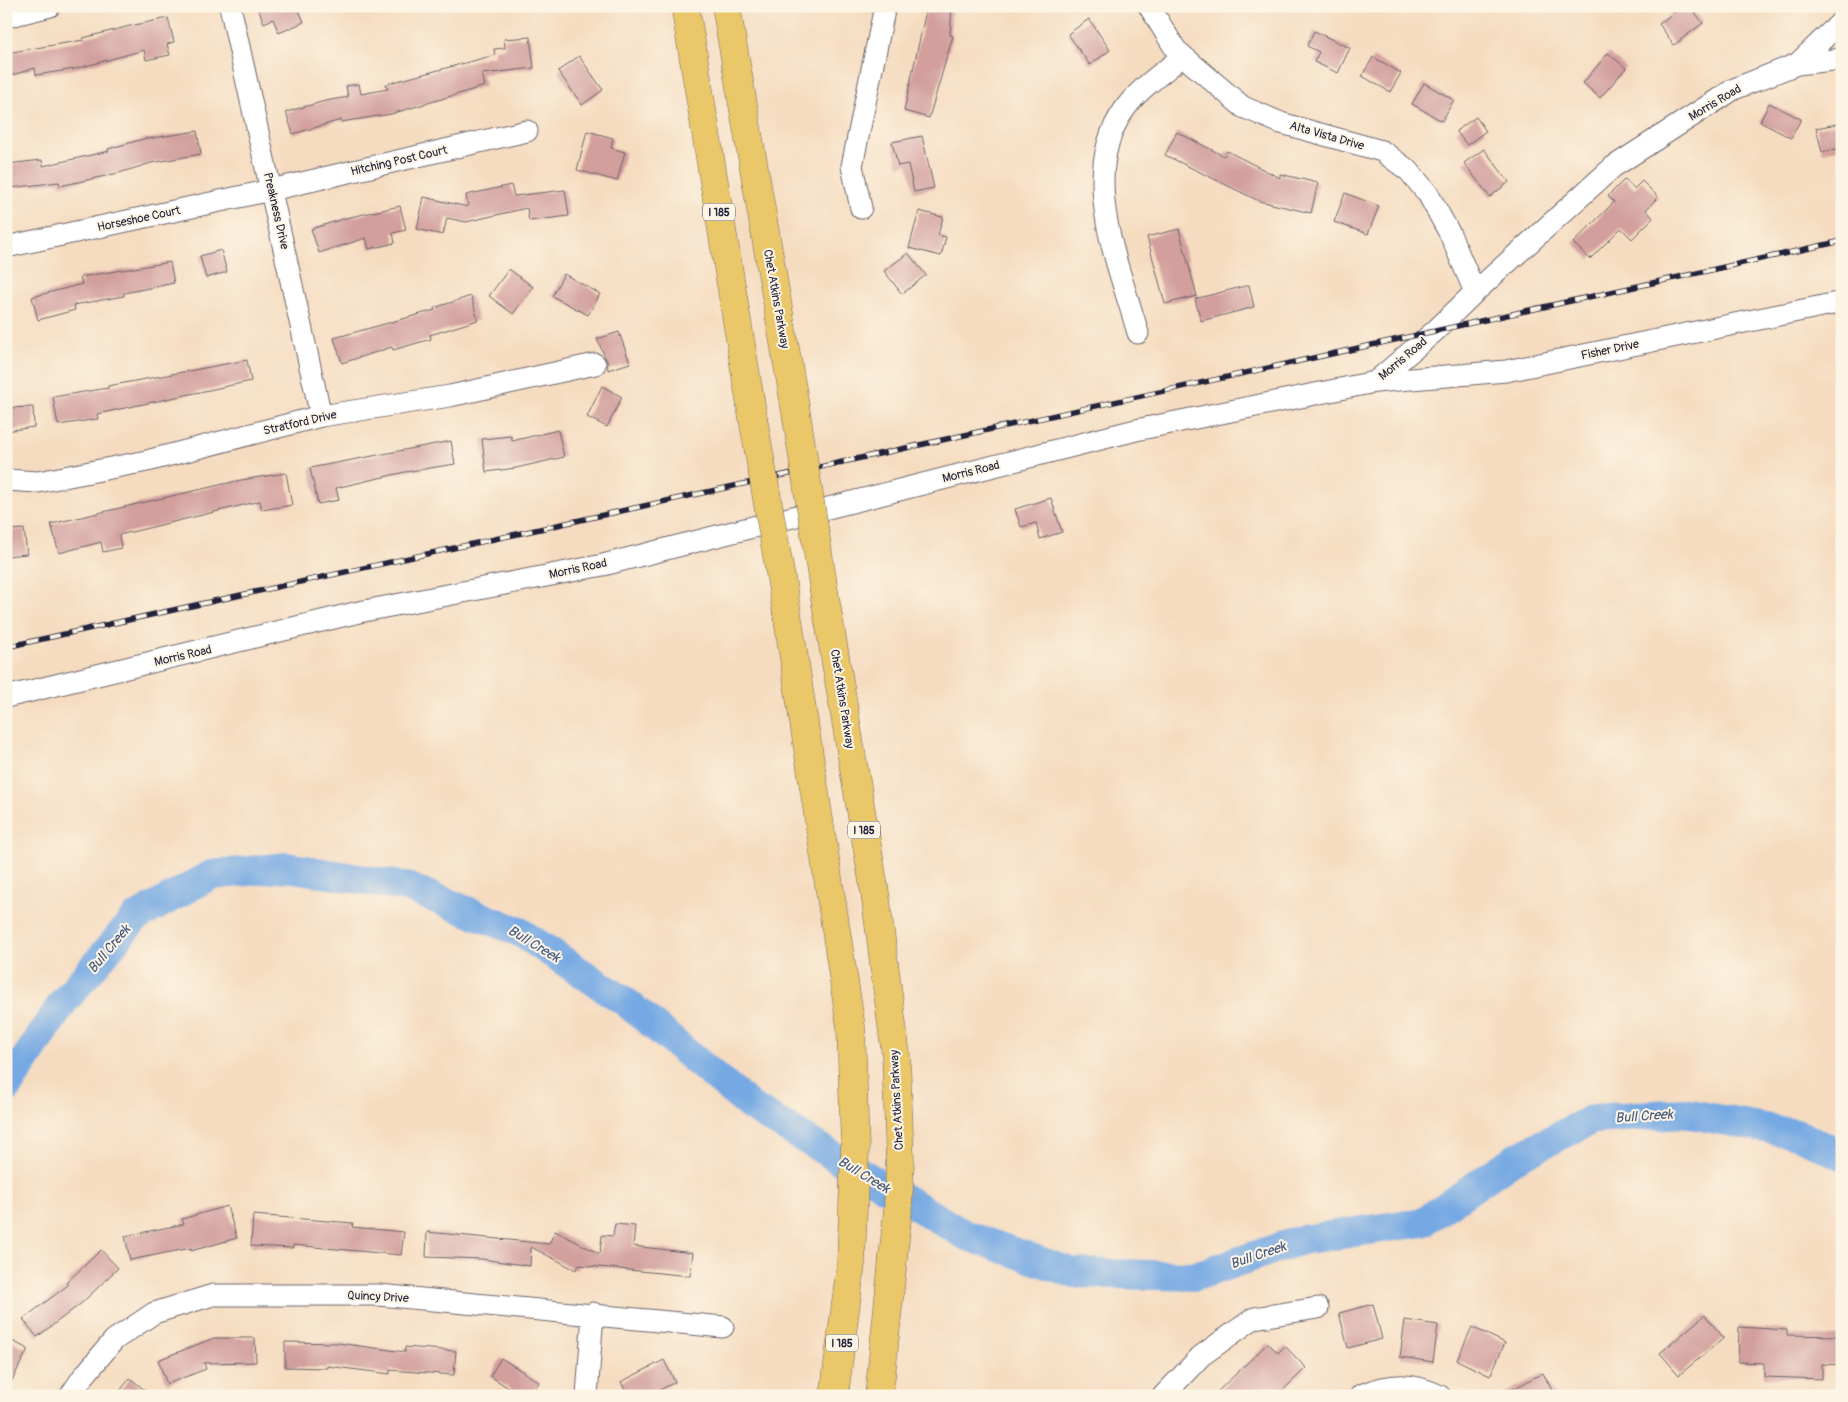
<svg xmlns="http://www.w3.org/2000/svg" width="1848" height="1402" viewBox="0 0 1848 1402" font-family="Pangolin,sans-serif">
	<rect width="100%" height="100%" fill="#fcf5e5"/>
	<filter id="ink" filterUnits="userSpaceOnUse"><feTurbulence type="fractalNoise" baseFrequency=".02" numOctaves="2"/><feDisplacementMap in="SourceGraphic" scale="10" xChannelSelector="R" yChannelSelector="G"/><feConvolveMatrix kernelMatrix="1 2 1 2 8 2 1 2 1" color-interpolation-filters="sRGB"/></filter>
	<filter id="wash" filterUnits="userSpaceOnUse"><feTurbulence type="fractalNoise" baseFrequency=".0096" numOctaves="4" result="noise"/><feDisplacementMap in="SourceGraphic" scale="20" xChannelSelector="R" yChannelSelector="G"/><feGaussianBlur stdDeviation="1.12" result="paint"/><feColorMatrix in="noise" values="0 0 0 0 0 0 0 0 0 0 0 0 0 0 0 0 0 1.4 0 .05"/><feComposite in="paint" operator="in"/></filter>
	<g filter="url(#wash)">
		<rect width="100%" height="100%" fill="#f5dcc0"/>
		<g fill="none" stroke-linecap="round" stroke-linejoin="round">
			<polyline stroke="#76a9e3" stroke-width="30" points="6,1089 64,1001 135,918 211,875 287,867 407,887 520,932 627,1003 750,1106 965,1235 1073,1273 1196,1276 1301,1240 1423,1222 1517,1157 1593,1119 1685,1113 1796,1134 1842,1155"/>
		</g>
		<g id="blocks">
			<g fill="#d29f9d">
				<polygon points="257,6 303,6 298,8 304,22 279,33 273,19 264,23"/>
				<polygon points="927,6 952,6 950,35 953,36 929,118 904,111"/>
				<polygon points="1682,6 1690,6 1703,23 1674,45 1659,24"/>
				<polygon points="168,18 174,42 167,44 170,55 146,60 144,50 75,69 36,75 35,68 6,77 6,53 84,40 83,38 130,26"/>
				<polygon points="1089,19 1110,50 1090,65 1068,34"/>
				<polygon points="1314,31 1350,48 1338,73 1314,62 1319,52 1307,46"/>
				<polygon points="530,37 534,68 482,74 485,86 391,114 341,122 341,120 293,134 286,112 325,101 348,97 346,86 359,84 361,94 388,89 386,84 495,55 494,49 505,48 504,39"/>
				<polygon points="1608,53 1626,68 1600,98 1583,83"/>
				<polygon points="579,56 603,90 582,105 558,71"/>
				<polygon points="1373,57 1401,73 1390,92 1362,76"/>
				<polygon points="1424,83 1454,100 1442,121 1412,104"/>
				<polygon points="1769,103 1801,119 1791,138 1760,122"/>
				<polygon points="1476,117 1486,131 1467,145 1456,131"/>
				<polygon points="1842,123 1842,148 1822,152 1816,128"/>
				<polygon points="197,131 201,154 151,163 119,173 60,186 59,182 11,188 7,164 42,160 43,166 109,151 108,149 147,138 147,139"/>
				<polygon points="587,131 613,138 611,148 625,152 617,181 577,170"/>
				<polygon points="1177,132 1224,156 1227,151 1280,178 1280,174 1318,183 1311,213 1259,201 1165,155"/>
				<polygon points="922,136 934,188 914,192 908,164 898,166 892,142"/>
				<polygon points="1484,149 1509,182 1490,197 1464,163"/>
				<polygon points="1625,179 1634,189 1642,181 1658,197 1646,210 1653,218 1632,239 1621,228 1590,259 1573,243 1614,202 1608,196"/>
				<polygon points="511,185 514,196 565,190 569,216 529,221 527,208 466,222 447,218 443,235 417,229 424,197 468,207 466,195"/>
				<polygon points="1345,193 1379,206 1368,234 1334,222"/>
				<polygon points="400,206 406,230 393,233 395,243 369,249 366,238 319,253 311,229 346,218"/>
				<polygon points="919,211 943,217 938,235 946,237 941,256 909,248"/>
				<polygon points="1179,229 1197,296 1165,304 1147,237"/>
				<polygon points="221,250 227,272 206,278 200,256"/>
				<polygon points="908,253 926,275 902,294 884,271"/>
				<polygon points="170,262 174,283 124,293 124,296 74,305 75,310 38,320 32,297 82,284 80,277"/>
				<polygon points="509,269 533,287 513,314 489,296"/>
				<polygon points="564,274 600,294 588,315 552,296"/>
				<polygon points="1249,285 1254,307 1201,321 1195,299"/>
				<polygon points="471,296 478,320 430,335 431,339 393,350 392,347 342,363 334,338 435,310 434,308"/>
				<polygon points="619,332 630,363 608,370 607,361 597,339"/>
				<polygon points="247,360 251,381 97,414 98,419 58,425 53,397 108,388 108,386"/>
				<polygon points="602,386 622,397 607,427 587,417"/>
				<polygon points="33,407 34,427 6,431 6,408"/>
				<polygon points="558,430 564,457 516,468 486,472 482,439 511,436 512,441"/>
				<polygon points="451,441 455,464 405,472 336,488 339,500 318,504 310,468"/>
				<polygon points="286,473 292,505 262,510 260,501 119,535 121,548 103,552 101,542 59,553 51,524 241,480"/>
				<polygon points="1051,498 1062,532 1040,539 1036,523 1021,527 1015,509"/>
				<polygon points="24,529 27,554 6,556 6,530"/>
				<polygon points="227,1206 237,1238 191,1251 191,1248 130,1260 125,1236 184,1224 182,1219"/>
				<polygon points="253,1215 353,1223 352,1227 404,1232 401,1255 293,1245 293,1248 251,1246"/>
				<polygon points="615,1224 635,1226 633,1246 693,1253 690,1276 579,1265 576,1270 531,1247 530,1266 482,1259 426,1257 427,1232 549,1244 555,1231 600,1254 602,1235 613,1236"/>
				<polygon points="101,1250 118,1268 83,1302 37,1337 23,1319 68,1285 66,1283"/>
				<polygon points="1373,1304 1382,1339 1348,1348 1339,1313"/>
				<polygon points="1705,1315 1724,1338 1679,1375 1660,1353"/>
				<polygon points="1405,1320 1438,1325 1433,1362 1400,1357"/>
				<polygon points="1472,1327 1505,1343 1490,1376 1457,1360"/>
				<polygon points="1739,1327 1787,1330 1787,1335 1842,1336 1842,1365 1822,1364 1822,1379 1764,1377 1764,1363 1738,1362"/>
				<polygon points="6,1338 28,1349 6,1392"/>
				<polygon points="214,1338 255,1338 256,1362 204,1363 206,1369 167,1384 158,1360"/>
				<polygon points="285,1342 338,1343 405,1352 405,1347 456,1351 454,1375 390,1370 390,1374 327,1366 327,1368 285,1367"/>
				<polygon points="1268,1343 1278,1353 1285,1346 1306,1368 1277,1396 1213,1396"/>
				<polygon points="501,1358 539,1382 531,1396 521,1396 490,1376"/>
				<polygon points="664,1360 675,1382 648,1396 628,1396 621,1382"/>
				<polygon points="1543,1373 1555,1396 1500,1396"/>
				<polygon points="130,1378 152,1396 116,1396"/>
			</g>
		</g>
	</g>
	<g filter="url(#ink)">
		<use href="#blocks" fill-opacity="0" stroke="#6c636a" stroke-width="1"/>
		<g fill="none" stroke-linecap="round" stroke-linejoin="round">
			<g stroke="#6c636a" stroke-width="23">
				<g id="minor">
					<polyline points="230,6 321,416"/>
					<polyline points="1149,6 1176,50 1243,107 1281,123 1382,151 1409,171 1428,194 1450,234 1475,292"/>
					<polyline points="6,17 50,6"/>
					<polyline points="1797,64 1842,21"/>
					<polyline points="861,208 852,166 885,6"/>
					<polyline points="6,247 271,190 527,131"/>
					<path d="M1138 333C1119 265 1078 175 1124 110 1139 88 1163 73 1183 56"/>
					<polyline points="1375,382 1506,371 1842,302"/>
					<polyline points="6,480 38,482 147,461 321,416 450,396 595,364"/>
					<polyline points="6,697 359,612 603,565 1136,430 1375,382 1435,331 1475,292 1613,167 1734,89 1797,64 1842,59"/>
					<path d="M1361 1395C1390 1383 1412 1382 1440 1396"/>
					<polyline points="70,1396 83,1377 114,1340 154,1313 213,1295 379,1295 723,1327"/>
					<polyline points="587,1396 593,1313"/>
					<polyline points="1163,1396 1201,1356 1254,1318 1318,1308"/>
				</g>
			</g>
			<g stroke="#6c636a" stroke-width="29">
				<g id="highway">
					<polyline points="685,6 753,418"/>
					<polyline points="726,6 795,406"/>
					<polyline points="826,604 875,893 896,1056 900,1161 898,1209 879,1396"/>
					<polyline points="787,613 851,1027 855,1149 851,1264 834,1396"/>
				</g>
			</g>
			<use href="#minor" stroke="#fff" stroke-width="21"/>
			<use href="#highway" stroke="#eac769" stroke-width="28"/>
			<g stroke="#22223b" stroke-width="5.5">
				<polyline id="rail" points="6,647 1842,241"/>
			</g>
			<use href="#rail" stroke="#fcf5e5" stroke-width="4" stroke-dasharray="11" stroke-linecap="butt"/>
			<g stroke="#6c636a" stroke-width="29" stroke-linecap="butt">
				<g id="highway-bridge">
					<polyline points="795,406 826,604"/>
					<polyline points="753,418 787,613"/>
				</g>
			</g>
			<use href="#highway-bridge" stroke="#eac769" stroke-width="28"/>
		</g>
	</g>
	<g text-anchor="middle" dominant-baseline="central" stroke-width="4" stroke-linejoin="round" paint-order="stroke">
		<g fill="#fcf5e5" stroke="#63616e" stroke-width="1">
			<rect x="703" y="203.5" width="32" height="17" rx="4"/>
			<rect x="848" y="821.5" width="32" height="17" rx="4"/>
			<rect x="826" y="1334.5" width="32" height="17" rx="4"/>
		</g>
		<g font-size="11" font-weight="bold" fill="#22223b">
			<text x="719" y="212">I 185</text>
			<text x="864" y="830">I 185</text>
			<text x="842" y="1343">I 185</text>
		</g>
		<g font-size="12" fill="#22223b" stroke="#fcf5e5">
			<text transform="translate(1715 103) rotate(-31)">Morris Road</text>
			<text transform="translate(1327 136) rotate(16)">Alta Vista Drive</text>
			<text transform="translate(399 161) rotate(-13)">Hitching Post Court</text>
			<text transform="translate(276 211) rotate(77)">Preakness Drive</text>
			<text transform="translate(139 219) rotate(-12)">Horseshoe Court</text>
			<text transform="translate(776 299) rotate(80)">Chet Atkins Parkway</text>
			<text transform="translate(1610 350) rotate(-12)">Fisher Drive</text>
			<text transform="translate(1403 359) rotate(-40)">Morris Road</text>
			<text transform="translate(300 423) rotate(-13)">Stratford Drive</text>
			<text transform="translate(971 472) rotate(-14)">Morris Road</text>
			<text transform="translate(578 569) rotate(-12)">Morris Road</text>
			<text transform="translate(183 656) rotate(-13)">Morris Road</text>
			<text transform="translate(842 699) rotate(81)">Chet Atkins Parkway</text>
			<text transform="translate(897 1100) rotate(-93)">Chet Atkins Parkway</text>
			<text transform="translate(378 1297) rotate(3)">Quincy Drive</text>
		</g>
		<g font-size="14" font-style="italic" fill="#44587e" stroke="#fcf5e5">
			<text transform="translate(534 944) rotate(31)">Bull Creek</text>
			<text transform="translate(109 949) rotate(-50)">Bull Creek</text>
			<text transform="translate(1644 1116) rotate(-4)">Bull Creek</text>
			<text transform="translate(864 1175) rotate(31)">Bull Creek</text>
			<text transform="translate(1258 1255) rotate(-19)">Bull Creek</text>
		</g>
	</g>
	<rect width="1848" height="1402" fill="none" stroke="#fcf5e5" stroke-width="25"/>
</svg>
